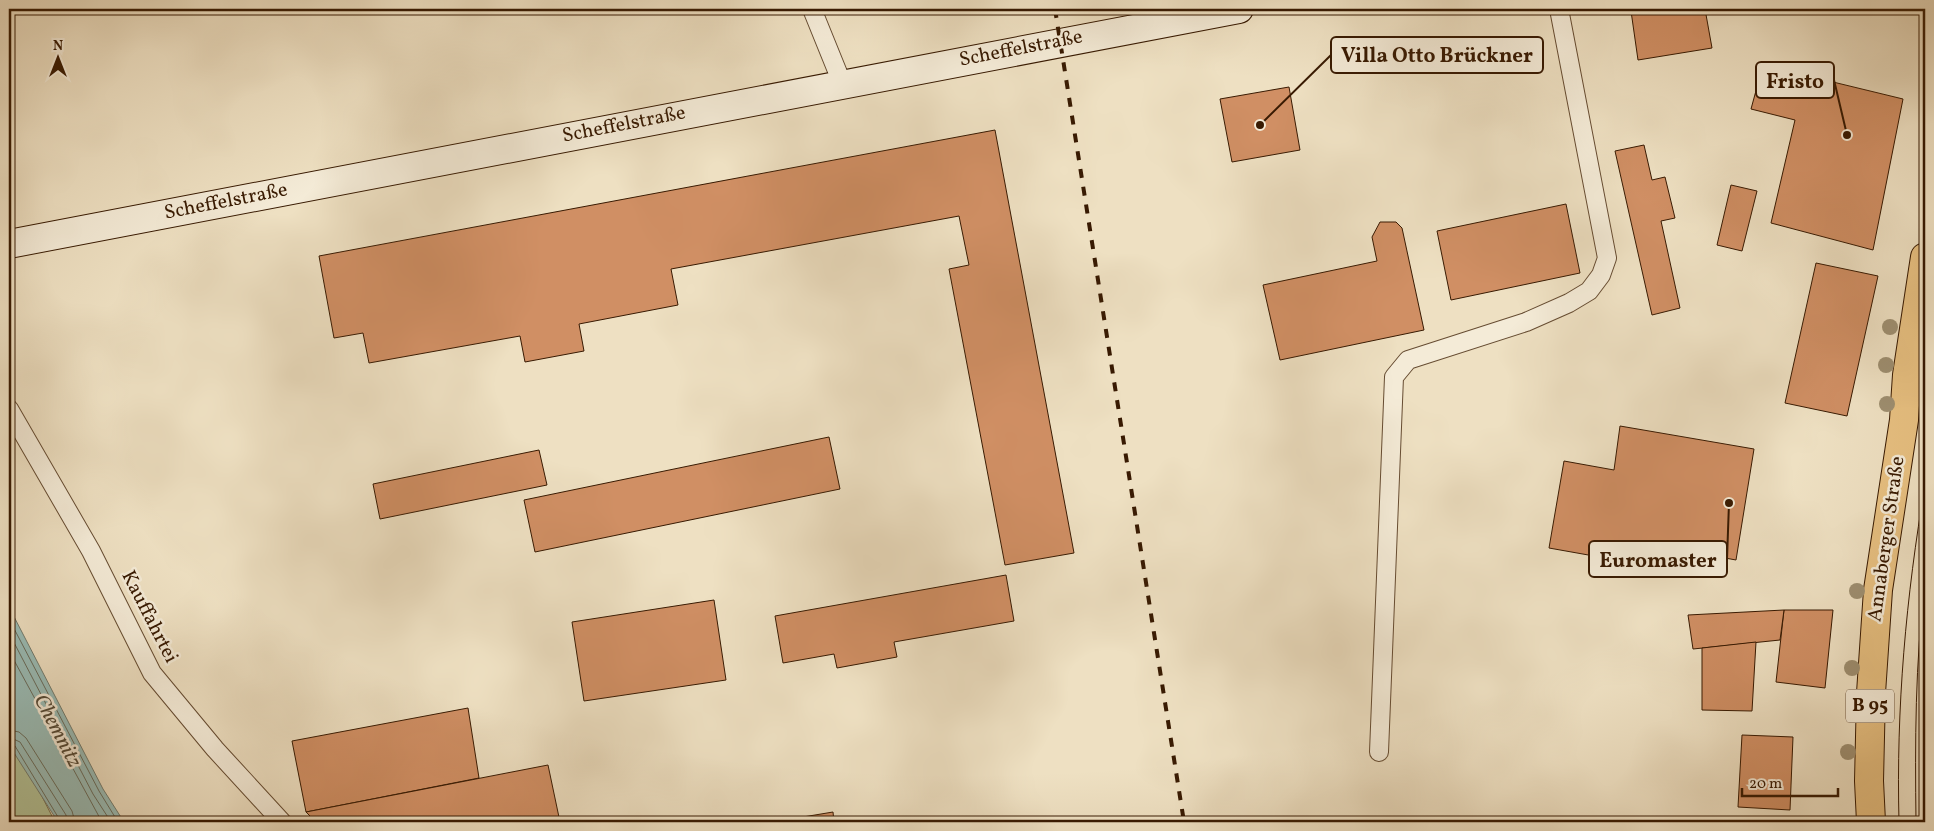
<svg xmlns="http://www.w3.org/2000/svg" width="1934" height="831" viewBox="0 0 1934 831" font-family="Vollkorn,serif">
	<rect width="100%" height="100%" fill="#eee0c2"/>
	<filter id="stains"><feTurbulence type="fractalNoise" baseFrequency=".004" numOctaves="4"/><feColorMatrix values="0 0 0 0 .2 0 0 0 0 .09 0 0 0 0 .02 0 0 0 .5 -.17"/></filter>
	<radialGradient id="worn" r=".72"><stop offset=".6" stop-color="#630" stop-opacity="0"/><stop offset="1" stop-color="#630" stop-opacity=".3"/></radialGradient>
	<polygon fill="#b3c398" stroke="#766e4d" points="9,732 53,818 56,822 9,822"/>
	<polygon fill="#9abdb7" stroke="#737c6f" points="9,607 103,789 124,822 58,822 9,745"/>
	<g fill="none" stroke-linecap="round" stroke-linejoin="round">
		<g stroke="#696c5c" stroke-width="1">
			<polyline points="9,619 99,791 118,822"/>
			<polyline points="9,633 93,794 111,822"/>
			<polyline points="9,651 102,822"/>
			<polyline points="9,730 19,732 26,738 72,811 75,822"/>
			<polyline points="9,737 20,742 66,815 67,822"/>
			<polyline points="9,743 15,746 61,822"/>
		</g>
	</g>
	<g fill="#d08f64" stroke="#381a02">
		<polygon points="1645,9 1705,9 1712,48 1638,60 1631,11"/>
		<polygon points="1763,65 1903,99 1873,250 1771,223 1795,120 1751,109"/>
		<polygon points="1289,87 1300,150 1232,162 1220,99"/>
		<polygon points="995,130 1074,553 1005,565 949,269 969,265 959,216 671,269 678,305 579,324 584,351 525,362 520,336 369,363 363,333 334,338 319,256"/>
		<polygon points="1644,145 1652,180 1665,177 1675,218 1661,221 1680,308 1652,315 1615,151"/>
		<polygon points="1731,185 1757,191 1742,251 1717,245"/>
		<polygon points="1566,204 1580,273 1451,300 1437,231"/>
		<polygon points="1380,222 1396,222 1402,228 1424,330 1280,360 1263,285 1377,261 1372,237"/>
		<polygon points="1816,263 1878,276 1847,416 1785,403"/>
		<polygon points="1620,426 1754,449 1736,560 1670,548 1667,569 1549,548 1564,461 1614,470"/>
		<polygon points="829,437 840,489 535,552 524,500"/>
		<polygon points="539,450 547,485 380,519 373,484"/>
		<polygon points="1006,575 1014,621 894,642 897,657 837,668 834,654 783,663 775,616"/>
		<polygon points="714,600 726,680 584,701 572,622"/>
		<polygon points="1784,610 1833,610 1825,688 1776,682"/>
		<polygon points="1784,610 1780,640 1693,649 1688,615"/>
		<polygon points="1756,642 1752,711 1702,710 1702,648"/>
		<polygon points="468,708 479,778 306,812 292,741"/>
		<polygon points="1742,735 1793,737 1790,810 1738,807"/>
		<polygon points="548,765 560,822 316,822 306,812"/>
		<polygon points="833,812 834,822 773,822"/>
	</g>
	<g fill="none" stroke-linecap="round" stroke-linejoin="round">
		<g stroke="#664c32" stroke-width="20">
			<g id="service">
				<polyline points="812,9 842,83"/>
				<polyline points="9,409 91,551 152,673 215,749 282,822"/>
				<polyline points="1379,752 1394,377 1408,360 1526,322 1569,303 1589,291 1601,275 1607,258 1559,9"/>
			</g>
		</g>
		<g stroke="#381a02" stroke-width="30">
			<polyline id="secondary" points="9,244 1239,9"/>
		</g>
		<g stroke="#381a02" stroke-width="30">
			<polyline id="primary" points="1871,822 1869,781 1871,693 1878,590 1904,420 1907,375 1925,257"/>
		</g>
		<use href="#service" stroke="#f4ebd7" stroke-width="18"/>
		<use href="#secondary" stroke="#f4ebd7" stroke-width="28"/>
		<use href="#primary" stroke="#e7c081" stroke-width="28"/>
		<g stroke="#381a02" stroke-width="1">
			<path d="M1899 822C1896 708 1906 597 1925 485"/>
			<path d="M1916 822C1915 742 1915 663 1925 583"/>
		</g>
		<polyline stroke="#381a02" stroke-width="4" stroke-dasharray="9 9" stroke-linecap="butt" points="1055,9 1184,822"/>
	</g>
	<g fill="#9e8f71">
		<circle cx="1890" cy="327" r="8"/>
		<circle cx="1886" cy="365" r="8"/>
		<circle cx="1887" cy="404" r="8"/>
		<circle cx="1857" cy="591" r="8"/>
		<circle cx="1852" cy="668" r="8"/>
		<circle cx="1848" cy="752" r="8"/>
	</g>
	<g text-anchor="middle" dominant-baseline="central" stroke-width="5" stroke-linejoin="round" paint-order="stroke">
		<rect fill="#f4ebd7" stroke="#705942" stroke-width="1" x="1846" y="689.5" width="48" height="33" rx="4"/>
		<g font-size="19" font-weight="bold" fill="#381a02">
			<text x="1870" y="706">B 95</text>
		</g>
		<g font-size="20" fill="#381a02" stroke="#f4ebd7">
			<text transform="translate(1021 49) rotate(-11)">Scheffelstraße</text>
			<text transform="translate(624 125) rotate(-11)">Scheffelstraße</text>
			<text transform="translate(226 202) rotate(-11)">Scheffelstraße</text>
			<text transform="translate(1887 539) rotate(-82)">Annaberger Straße</text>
			<text transform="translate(149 617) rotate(63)">Kauffahrtei</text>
		</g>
		<g font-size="21" font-style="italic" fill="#554b38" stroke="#f4ebd7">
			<text transform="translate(57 731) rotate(62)">Chemnitz</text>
		</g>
	</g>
	<path fill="none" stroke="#381a02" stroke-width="2" d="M1260 125L1331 55M1847 135L1834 80M1729 503L1727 559"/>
	<g fill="#381a02" stroke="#f4ebd7" stroke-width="2">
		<circle cx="1260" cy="125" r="5"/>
		<circle cx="1847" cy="135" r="5"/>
		<circle cx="1729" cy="503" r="5"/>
	</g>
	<g fill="#f4ebd7" stroke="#381a02" stroke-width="2">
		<rect x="1331" y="37" width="212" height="36" rx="5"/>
		<rect x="1756" y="62" width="78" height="36" rx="5"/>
		<rect x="1589" y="541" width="138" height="36" rx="5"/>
	</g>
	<g font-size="21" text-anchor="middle" font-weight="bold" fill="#381a02">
		<text x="1437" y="62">Villa Otto Brückner</text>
		<text x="1795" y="88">Fristo</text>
		<text x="1658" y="567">Euromaster</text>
	</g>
	<rect width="1934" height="831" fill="none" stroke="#eee0c2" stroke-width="30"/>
	<rect x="10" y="10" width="1914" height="811" fill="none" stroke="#381a02" stroke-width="2.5"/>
	<rect x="15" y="15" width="1904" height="801" fill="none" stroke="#381a02"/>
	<g transform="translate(58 58)" stroke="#f4ebd7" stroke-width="4" paint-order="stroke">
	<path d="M0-4L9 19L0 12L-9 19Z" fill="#381a02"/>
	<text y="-8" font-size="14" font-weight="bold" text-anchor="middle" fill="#381a02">N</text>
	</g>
	<path d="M1742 788v8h96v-8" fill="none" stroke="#381a02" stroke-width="2.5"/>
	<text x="1749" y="788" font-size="15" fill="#381a02" stroke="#f4ebd7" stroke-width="4" paint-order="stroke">20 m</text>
	<rect width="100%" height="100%" filter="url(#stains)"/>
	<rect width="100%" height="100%" fill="url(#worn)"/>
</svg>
